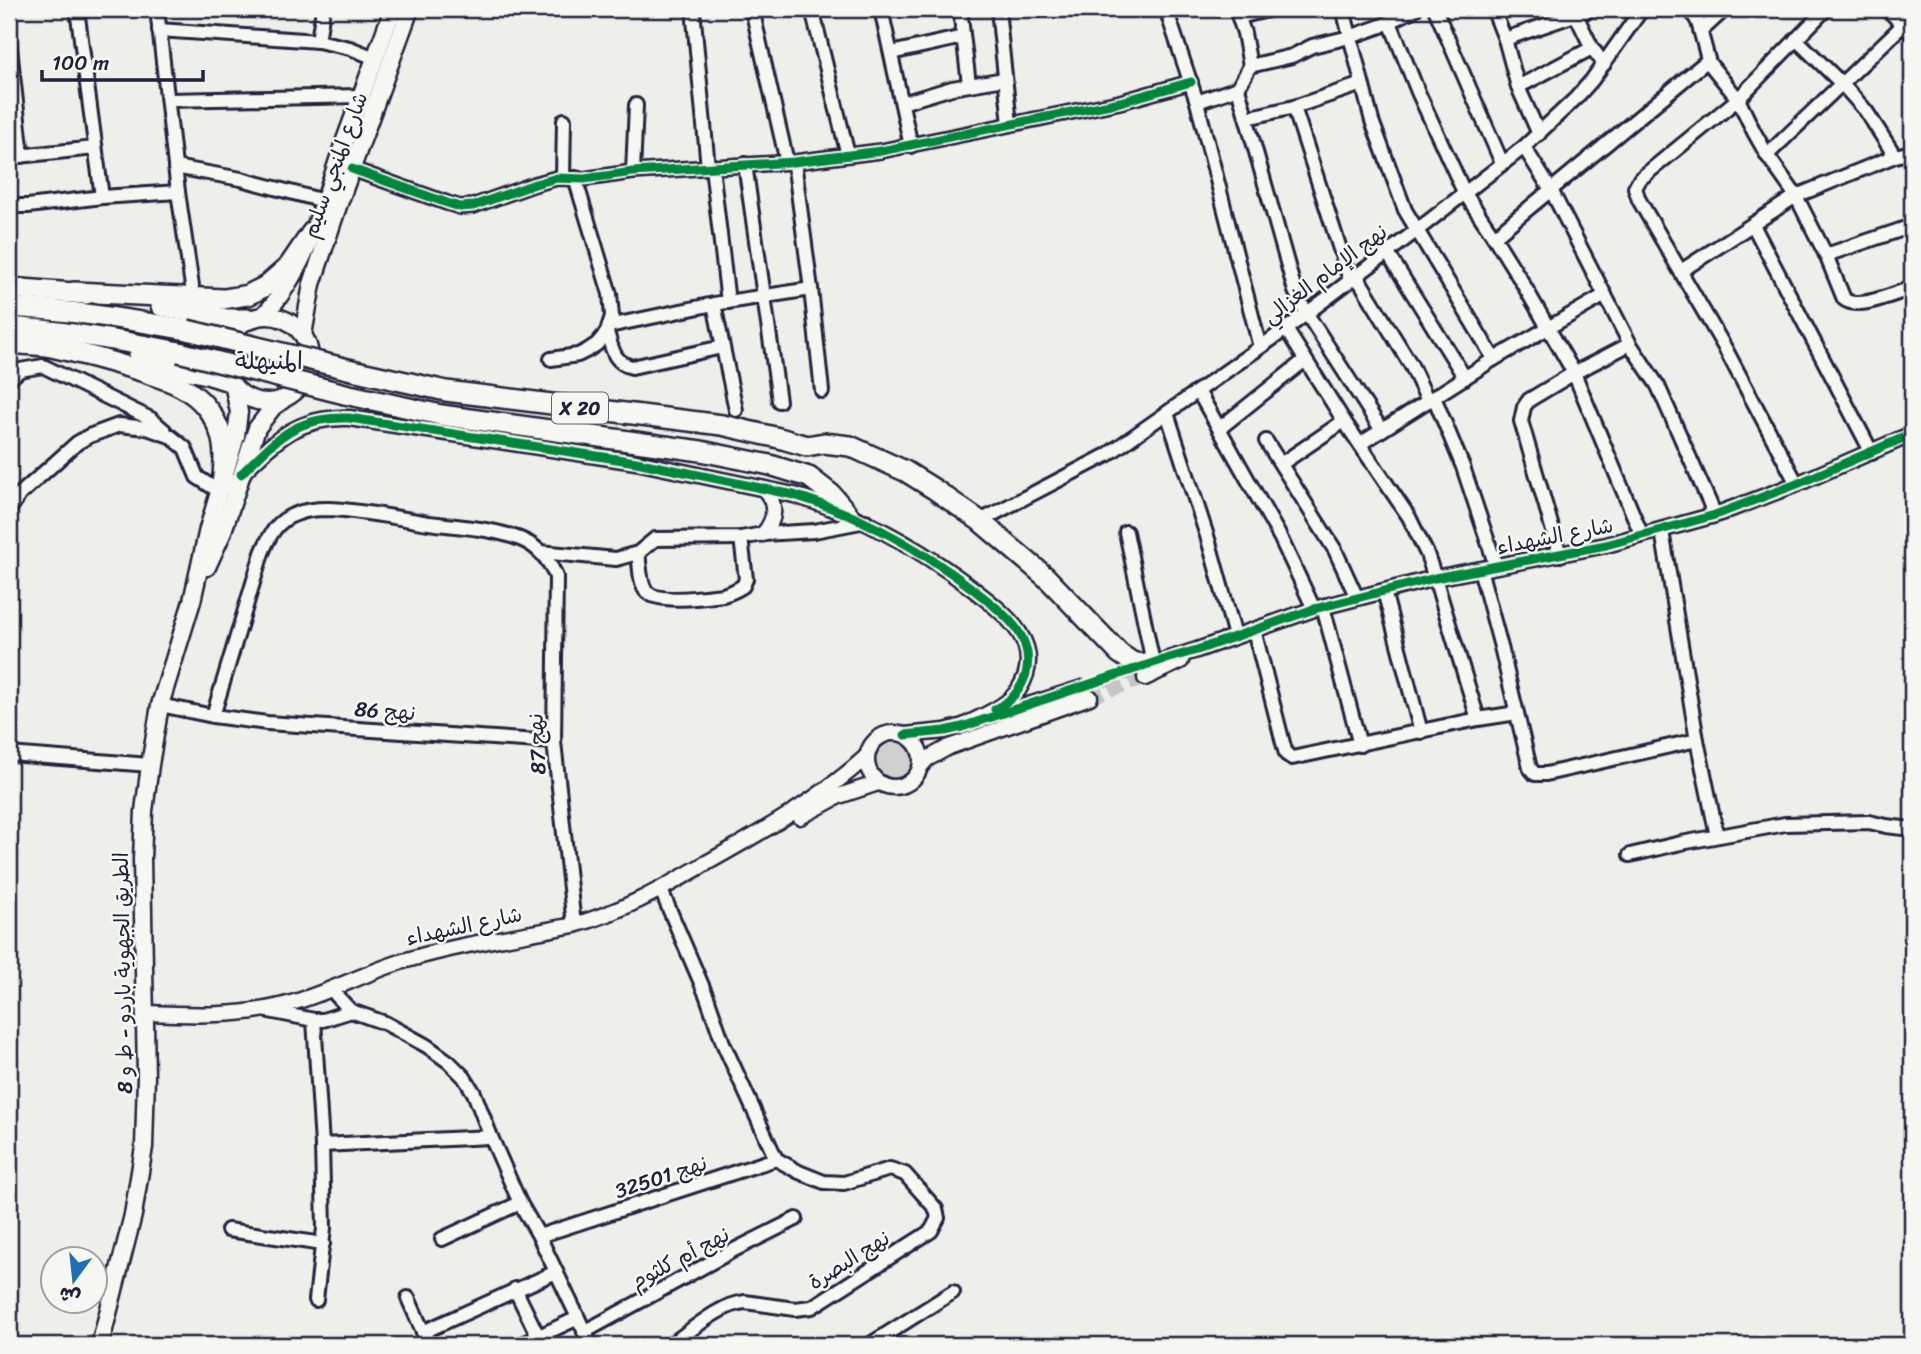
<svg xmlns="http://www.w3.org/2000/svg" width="1921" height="1354" viewBox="0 0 1921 1354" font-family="Sriracha,'Playpen Sans Arabic',sans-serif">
	<rect width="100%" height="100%" fill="#eeeeeb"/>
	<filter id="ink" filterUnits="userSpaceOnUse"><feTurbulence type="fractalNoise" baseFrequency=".0143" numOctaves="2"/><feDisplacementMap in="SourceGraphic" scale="14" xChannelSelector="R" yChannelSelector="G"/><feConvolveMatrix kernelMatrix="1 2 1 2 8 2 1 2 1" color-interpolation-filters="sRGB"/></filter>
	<g filter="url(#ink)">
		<circle fill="#d0d0d1" stroke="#797986" stroke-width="2" cx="894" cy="759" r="20"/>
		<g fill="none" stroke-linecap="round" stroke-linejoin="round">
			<g stroke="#c5c5c8" stroke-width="14" stroke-dasharray="14 7" stroke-linecap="butt">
				<polyline points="1082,688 1137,669"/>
				<polyline points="1090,697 1145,678"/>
			</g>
			<g stroke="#22223b" stroke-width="18">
				<g id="minor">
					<polyline points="77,9 102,197"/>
					<polyline points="157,9 178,192 192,286"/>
					<polyline points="693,9 708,167"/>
					<polyline points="752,9 787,162"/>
					<polyline points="812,9 848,155"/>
					<polyline points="881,9 911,146"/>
					<polyline points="960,9 969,84"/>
					<polyline points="998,9 1010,124"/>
					<polyline points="1166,9 1197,102 1260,347"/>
					<polyline points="1236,9 1244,33 1250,66"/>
					<polyline points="1343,9 1372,121 1405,210 1494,359"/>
					<polyline points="1435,9 1502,163"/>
					<polyline points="1493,9 1505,39 1518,87 1539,134"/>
					<polyline points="1573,9 1592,48 1604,64"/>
					<polyline points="1690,9 1698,22 1709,63 1738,99 1754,132 1767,155 1796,196 1895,156 1912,152"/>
					<polyline points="1887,9 1912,34"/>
					<polyline points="1239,17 1272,9"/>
					<polyline points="1390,22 1418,92 1464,192 1494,237"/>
					<polyline points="159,30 318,41 350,48 375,58"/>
					<polyline points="1701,31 1725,9"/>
					<polyline points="9,39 22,156"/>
					<polyline points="1505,39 1592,9"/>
					<polyline points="1796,39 1842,84 1866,111 1895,156"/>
					<polyline points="318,41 323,9"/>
					<polyline points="891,53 963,37"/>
					<polyline points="1518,87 1592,48"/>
					<polyline points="1238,88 1295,291 1307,314 1381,429"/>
					<polyline points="168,100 361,96"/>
					<polyline points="1197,102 1238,88 1250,66 1292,56 1312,46 1350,37 1381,26 1415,9"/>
					<polyline points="902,103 952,88 1004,79"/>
					<polyline points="1294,107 1350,280"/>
					<polyline points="1247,118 1294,107 1362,84"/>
					<polyline points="1524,147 1551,190 1630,344 1658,386 1715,515"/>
					<polyline points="1767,155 1903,25"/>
					<polyline points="9,157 95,148"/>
					<polyline points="745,164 779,401"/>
					<polyline points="175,167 241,179 324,201"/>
					<polyline points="712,167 728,302"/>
					<polyline points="352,169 447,203 460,207 473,206 535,184 557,178 584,179 633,172 794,162 881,151 1120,102 1191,82"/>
					<polyline points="633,172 636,105"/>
					<polyline points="563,178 564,120"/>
					<polyline points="9,206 28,206 102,197 178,192"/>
					<polyline points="1753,225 1872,453"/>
					<polyline points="1387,252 1465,378"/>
					<polyline points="1826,255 1912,226"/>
					<path d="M1681 271 1796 196 1826 255 1844 299C1858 311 1895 293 1912 288"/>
					<polyline points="1356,275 1411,365 1428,401"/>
					<polyline points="811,289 822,391"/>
					<polyline points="714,304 736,410"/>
					<polyline points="609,326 714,304 811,289 794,162"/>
					<polyline points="1286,329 1344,421 1409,517 1427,554 1435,578 1478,719"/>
					<path d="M607 332C612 349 614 363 632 367L722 347"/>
					<polyline points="551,359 578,355 588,350 597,344 607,332 612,316 610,294 575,178"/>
					<polyline points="9,379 20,370 43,366 151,419 165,431"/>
					<polyline points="1198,391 1280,537 1314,609"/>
					<polyline points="1434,397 1463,467 1496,566"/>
					<polyline points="1167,413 1208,539 1235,636"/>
					<polyline points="1220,428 1305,360"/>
					<polyline points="1266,441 1335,550 1357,598"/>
					<polyline points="1360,444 1494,359 1605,295"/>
					<polyline points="1281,464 1344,421"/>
					<polyline points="1797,484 1725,348 1639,200 1635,188 1640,179 1738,99 1826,9"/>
					<polyline points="9,510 20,494 77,443 89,436 119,425 147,428 170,436 185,448 197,477 220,492"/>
					<polyline points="980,521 1107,455 1286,329 1416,231 1524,147 1576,98 1592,80 1642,9"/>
					<polyline points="1662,531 1697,740 1717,836"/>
					<polyline points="1126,532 1153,663"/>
					<polyline points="1642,536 1574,373 1522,282 1494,237 1708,60"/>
					<polyline points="540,552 616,559 638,553 655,539 741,538 763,534 814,531 866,521"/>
					<path d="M638 553C640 563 639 582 646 591 656 604 707 597 723 595 730 593 737 590 743 586L746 579 741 538"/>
					<polyline points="1560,555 1521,421 1524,407 1529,400 1574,373 1630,344"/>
					<polyline points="1480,569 1501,647 1530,768 1535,774 1546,774 1697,740"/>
					<polyline points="1384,591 1421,732"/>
					<polyline points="1323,607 1360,745"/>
					<polyline points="1254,630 1283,743 1286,754 1292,758 1478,719 1517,713"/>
					<polyline points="160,705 213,716 267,723 554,742"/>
					<path d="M213 716 262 553C269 536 277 520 296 514 305 510 317 509 328 509 361 510 396 518 429 523 459 527 492 528 520 539 538 546 549 559 556 577L554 742 574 925"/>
					<polyline points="9,754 150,765"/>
					<polyline points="1630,855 1681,843 1785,824 1869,822 1886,826 1912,829"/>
					<path d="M661 890 707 997 723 1043 776 1159 799 1172 824 1182 844 1183 890 1169 905 1174 936 1209 938 1218 931 1231 812 1307 795 1309 745 1302C720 1304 691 1331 670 1345"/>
					<polyline points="333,988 336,995 351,1011 385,1023 427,1046 449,1062 464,1077 474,1093 491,1137 520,1203 539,1236 591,1345"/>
					<polyline points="264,1010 314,1020 323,1020 351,1011"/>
					<polyline points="314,1020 322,1145 324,1228 316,1300"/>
					<polyline points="322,1145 491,1137"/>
					<polyline points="228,1230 323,1244"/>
					<polyline points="539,1236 776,1159"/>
					<polyline points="442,1239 520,1203"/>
					<polyline points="515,1289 538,1336"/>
					<polyline points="408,1298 429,1345"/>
					<polyline points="423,1332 556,1272"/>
					<polyline points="584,1332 732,1251 796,1219"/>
					<polyline points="520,1345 578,1318"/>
					<polyline points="869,1345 953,1292"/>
				</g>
			</g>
			<g stroke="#22223b" stroke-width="19">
				<g id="tertiary">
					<path d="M242 473C276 440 298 416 349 418L636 462 794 495C861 515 918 547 973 589 1004 613 1047 644 1019 689 1007 708 981 716 962 727"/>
					<path d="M763 534C776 520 777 503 764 489"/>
					<polyline points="1139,668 1197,650 1314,609 1435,578 1606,545 1715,515 1797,484 1912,434"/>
					<polyline points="1145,678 1181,661"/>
					<polyline points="997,715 1082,688"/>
					<circle cx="894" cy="760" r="27"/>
					<polyline points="905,735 945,731 971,724"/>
					<polyline points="921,766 927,759 949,747 1090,697"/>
					<polyline points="800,817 839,796 878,783"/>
					<path d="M145 1013C193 1015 241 1017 288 1004 329 993 366 972 407 960 461 944 518 936 574 925 627 910 663 888 710 861 765 830 820 799 867 756"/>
				</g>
			</g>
			<g stroke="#22223b" stroke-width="21">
				<g id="secondary">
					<circle cx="267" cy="359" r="43"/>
					<path d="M263 316C305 272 322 208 341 151 358 104 376 56 393 9"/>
					<polyline points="303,335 312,284 338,206 410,9"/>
					<polyline points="207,567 222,534 257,428 273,407 283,400"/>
					<polyline points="100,1345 133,1215 144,1147 146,1077 142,859 144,811 150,765 160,705 192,601 208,529 236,436 239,412 234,388"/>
				</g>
			</g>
			<g stroke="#22223b" stroke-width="24">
				<g id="trunk">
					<polyline points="9,288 86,294"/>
					<polyline points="74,292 224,299 248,295 266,286 289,266 312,232"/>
					<polyline points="161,306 227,319 250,319"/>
					<path d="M9 307C69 310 128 319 187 330"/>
					<path d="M9 327C67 331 123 341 179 352"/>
					<polyline points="9,343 60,347"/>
					<path d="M47 346C79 353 110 361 141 371 158 377 177 382 191 393 204 402 215 417 220 432 226 450 224 467 222 486"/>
					<polyline points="138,359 207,374 229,381"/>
					<polyline points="352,370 446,391 722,425 779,438 807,446 824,443 850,446 905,471 934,489 980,521 1047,578 1119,653 1132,662 1146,665"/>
					<polyline points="345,394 441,415 701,451 770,465 809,477 831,494 848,514"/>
				</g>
			</g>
			<use href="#minor" stroke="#f6f6f2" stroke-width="12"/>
			<use href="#tertiary" stroke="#f6f6f2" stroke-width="14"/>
			<use href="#secondary" stroke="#f6f6f2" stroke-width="16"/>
			<use href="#trunk" stroke="#f6f6f2" stroke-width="19"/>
			<g stroke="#22223b" stroke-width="24" stroke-linecap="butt">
				<g id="trunk-bridge">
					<polyline points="187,330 352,370"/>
					<polyline points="179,352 345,394"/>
				</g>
			</g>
			<use href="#trunk-bridge" stroke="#f6f6f2" stroke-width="19"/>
			<g stroke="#f6f6f2" stroke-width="13">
				<g id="cycleway">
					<polyline points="352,169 447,203 460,207 473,206 535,184 557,178 584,179 633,172 794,162 881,151 1120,102 1191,82"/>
					<path d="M241 474C277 439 295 416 349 418L636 462 794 495C861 515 918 547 973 589 1000 611 1036 634 1026 674 1021 690 1010 702 995 709"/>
					<polyline points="905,735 945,731 962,727 1159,661 1197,650 1314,609 1435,578 1606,545 1715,515 1797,484 1912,434"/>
				</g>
			</g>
			<use href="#cycleway" stroke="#00873e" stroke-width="9"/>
		</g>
	</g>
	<g text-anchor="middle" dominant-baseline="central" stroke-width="5" stroke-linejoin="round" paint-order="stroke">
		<rect fill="#f6f6f2" stroke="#626272" stroke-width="2" x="552" y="392.5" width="56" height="31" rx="5"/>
		<g font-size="19" font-weight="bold" fill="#22223b">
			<text x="580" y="408">X 20</text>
		</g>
		<g font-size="21" fill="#22223b" stroke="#f6f6f2">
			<text transform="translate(335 165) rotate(-70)">شارع المنجي سليم</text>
			<text transform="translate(1325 274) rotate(-37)">نهج الإمام الغزالي</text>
			<text transform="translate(1555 536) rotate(-11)">شارع الشهداء</text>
			<text transform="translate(385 711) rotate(4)">نهج 86</text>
			<text transform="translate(537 744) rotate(-93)">نهج 87</text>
			<text transform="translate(464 926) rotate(-12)">شارع الشهداء</text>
			<text transform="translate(123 973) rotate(-91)">الطريق الجهوية باردو - ط و 8</text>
			<text transform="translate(661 1177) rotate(-18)">نهج 32501</text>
			<text transform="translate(680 1258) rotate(-28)">نهج أم كلثوم</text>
			<text transform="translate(849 1260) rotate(-32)">نهج البصرة</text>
		</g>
		<g font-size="24" fill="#22223b" stroke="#f6f6f2">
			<text x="269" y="361">المنيهلة</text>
		</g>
	</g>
	<rect width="1921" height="1354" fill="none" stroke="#f6f6f2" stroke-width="35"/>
	<rect x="18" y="18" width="1886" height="1319" fill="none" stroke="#22223b" stroke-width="2.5" filter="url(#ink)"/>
	<g transform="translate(74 1280) rotate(195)"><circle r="33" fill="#f6f6f2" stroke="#a1a1a9" stroke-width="2"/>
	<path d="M0-5L12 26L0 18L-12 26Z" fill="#1f6fb2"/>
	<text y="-10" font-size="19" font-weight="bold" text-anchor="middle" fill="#22223b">ش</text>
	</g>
	<path d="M42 70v10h161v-10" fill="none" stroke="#22223b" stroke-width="3.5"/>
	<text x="52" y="70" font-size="21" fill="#22223b" stroke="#f6f6f2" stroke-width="5" paint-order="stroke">100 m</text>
</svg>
